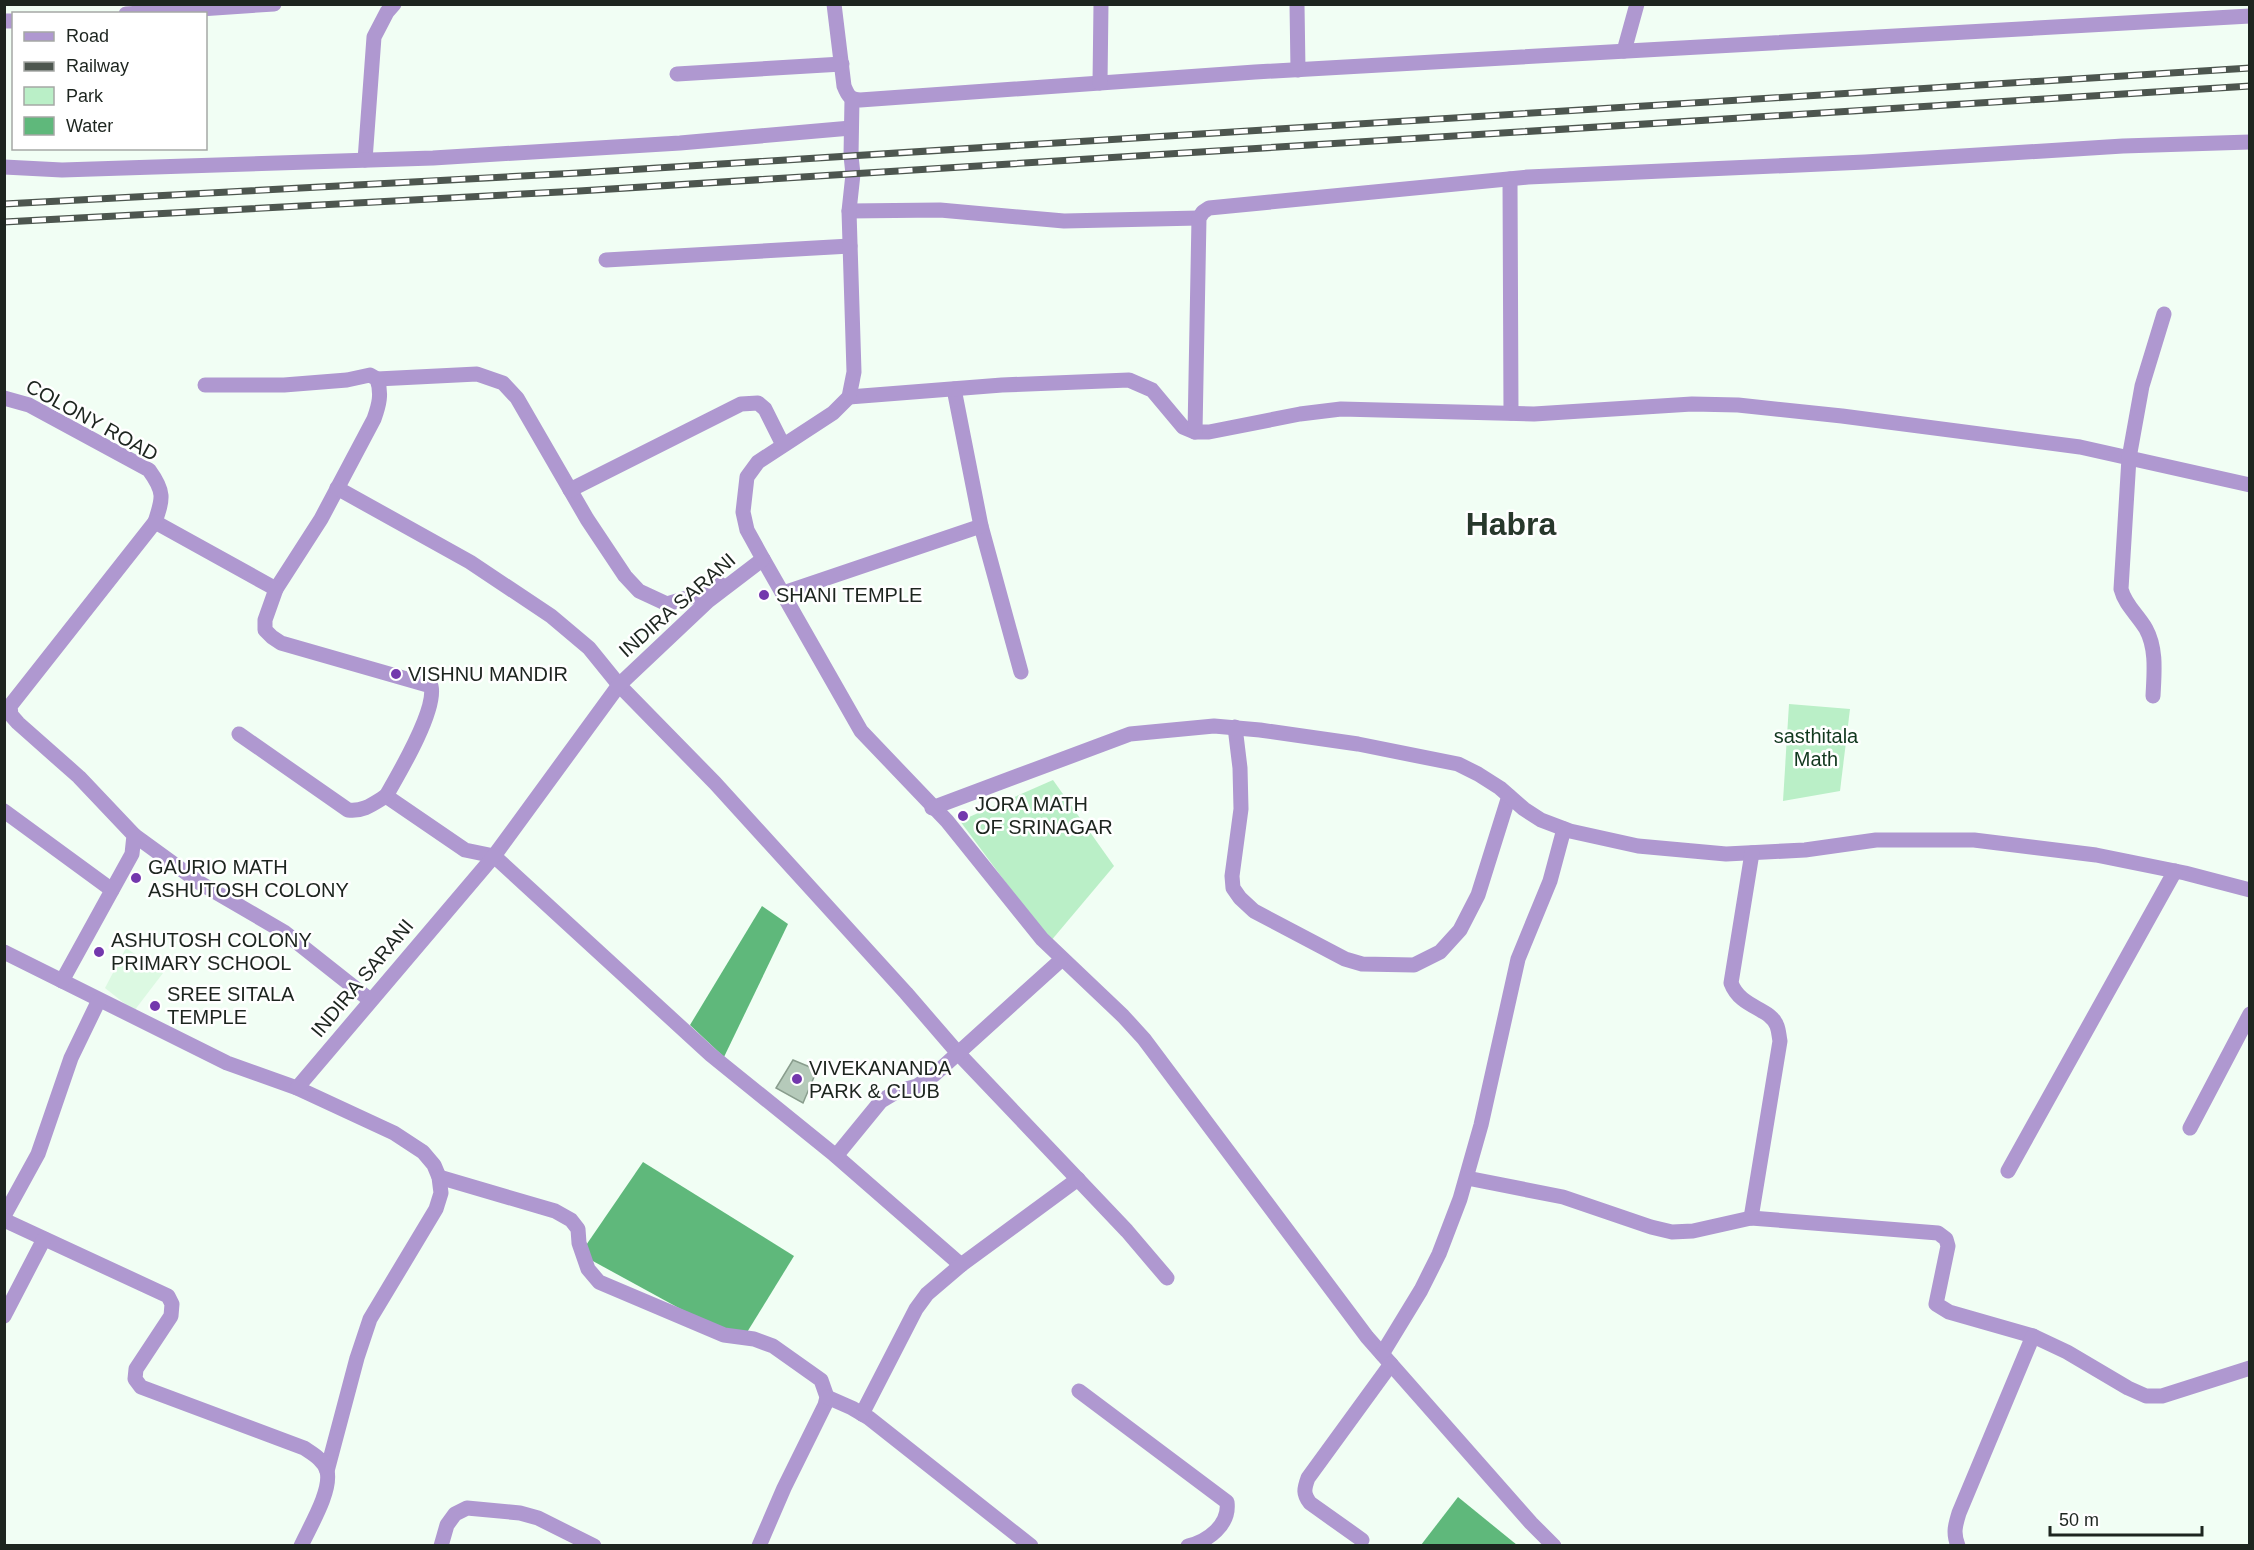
<svg xmlns="http://www.w3.org/2000/svg" width="2254" height="1550" viewBox="0 0 2254 1550" font-family="Helvetica,sans-serif">
	<rect width="100%" height="100%" fill="#f1fef4"/>
	<polygon fill="#dcf9e2" points="126,948 163,973 134,1011 105,988"/>
	<g fill="#baefc7">
		<polygon points="1789,704 1850,709 1840,791 1783,801"/>
		<polygon points="1053,780 1114,866 1050,942 960,821"/>
	</g>
	<g fill="#5fb87b">
		<polygon points="762,906 788,924 724,1057 690,1025"/>
		<polygon points="643,1162 794,1256 741,1342 580,1254"/>
		<polygon points="1458,1497 1517,1545 1421,1545"/>
	</g>
	<polygon fill="#b5caba" stroke="#899d8d" stroke-width="1.5" points="793,1060 817,1070 803,1103 776,1088"/>
	<g fill="none" stroke-linecap="round" stroke-linejoin="round">
		<g stroke="#af98d0" stroke-width="15">
			<path d="M834 4 844 86C848 96 850 99 860 100L1255 72 2250 16"/>
			<polyline points="1297,4 1298,70"/>
			<polyline points="126,14 274,4"/>
			<polyline points="4,21 14,21"/>
			<polyline points="1624,51 1637,4"/>
			<polyline points="677,74 842,64"/>
			<polyline points="1100,83 1101,4"/>
			<polyline points="365,160 374,37 387,12 394,4"/>
			<polyline points="4,167 62,170 433,158 680,143 851,128"/>
			<polyline points="1510,179 1511,413"/>
			<polyline points="849,211 940,210 1064,221 1199,218"/>
			<polyline points="606,260 850,246"/>
			<polyline points="377,379 477,374 503,383 517,398 587,519 625,576 639,591 667,604 697,595 720,584"/>
			<path d="M205 385H284L347 380 370 375 377 379C382 394 379 405 374 419L321 519 276 589"/>
			<polyline points="954,389 981,526 1021,672"/>
			<polyline points="849,397 1002,385 1129,380 1152,390 1183,427 1195,432 1209,432 1300,414 1341,409 1534,414 1692,404 1738,405 1842,416 2080,447 2250,485"/>
			<path d="M4 398 29 405 149 470C165 492 163 498 155 522L276 589 265 620V630L272 637 281 643 431 686C437 710 398 775 386 796L465 850 494 856"/>
			<polyline points="1195,432 1199,218 1203,212 1209,208 1528,177 1865,162 2123,146 2250,142"/>
			<polyline points="337,488 470,562 551,616 589,648 619,685 715,783 906,993 957,1052 1127,1231 1167,1278"/>
			<polyline points="570,490 741,404 758,403 765,409 783,445"/>
			<polyline points="763,559 861,731 947,821 1042,939 1123,1016 1144,1039 1367,1337 1531,1523 1554,1546"/>
			<polyline points="783,593 981,526"/>
			<path d="M2153 696C2154 674 2157 649 2146 629 2138 615 2125 605 2121 589L2129 458 2142 386 2164 314"/>
			<polyline points="1235,727 1240,768 1241,809 1232,876 1233,888 1240,898 1254,911 1345,959 1362,964 1414,965 1440,952 1460,930 1478,895 1509,796"/>
			<path d="M239 734 348 810C363 812 373 804 386 796"/>
			<polyline points="932,808 1130,734 1214,726 1260,730 1358,744 1458,764 1478,774 1500,788 1524,809 1541,820 1570,831 1638,846 1726,854 1805,850 1876,840 1974,840 2096,855 2185,873 2250,890"/>
			<polyline points="4,811 112,890"/>
			<polyline points="134,835 200,883 284,932 370,1000"/>
			<polyline points="494,856 711,1055 836,1156 961,1265"/>
			<polyline points="4,952 227,1063 297,1088 394,1133 423,1152 434,1165 439,1177 441,1193 436,1209 370,1319 357,1358 327,1471"/>
			<polyline points="62,981 132,854 134,835 79,777 18,723 11,715 10,706 155,522"/>
			<polyline points="297,1088 494,856 619,685 708,601 763,559 747,530 743,512 747,477 758,462 833,413 849,397 854,372 849,211 853,174 851,156 852,99"/>
			<polyline points="2190,1128 2250,1014"/>
			<polyline points="836,1156 881,1101 896,1092 917,1086 935,1074 1061,960"/>
			<polyline points="2008,1171 2175,871"/>
			<polyline points="439,1177 555,1211 571,1220 578,1229 579,1243 588,1269 599,1282 724,1335 754,1339 773,1346 821,1380 827,1397 825,1405 784,1488 759,1546"/>
			<polyline points="1467,1178 1563,1197 1651,1227 1672,1232 1693,1231 1751,1218 1938,1233 1946,1239 1948,1246 1936,1304 1949,1312 2033,1336 2067,1352 2128,1388 2146,1396 2162,1396 2250,1368"/>
			<polyline points="4,1216 38,1154 71,1058 99,1000"/>
			<path d="M1751 1218 1780 1041C1779 1037 1779 1031 1777 1026 1770 1007 1741 1009 1731 983L1752 853"/>
			<path d="M4 1220 168 1296 172 1304 171 1316 136 1369 135 1379 141 1387 304 1448C313 1454 324 1460 327 1471 332 1491 309 1528 301 1546"/>
			<polyline points="4,1316 44,1239"/>
			<polyline points="1382,1354 1421,1290 1439,1254 1460,1199 1481,1125 1518,959 1550,881 1564,829"/>
			<path d="M1079 1391 1227 1502C1230 1525 1208 1541 1188 1546"/>
			<polyline points="827,1397 852,1408 869,1418 1031,1546"/>
			<polyline points="862,1414 916,1309 927,1294 961,1265 1078,1179"/>
			<path d="M1362 1540 1310 1503C1303 1494 1304 1489 1308 1478L1391 1364"/>
			<polyline points="441,1546 447,1525 455,1514 467,1508 520,1513 538,1518 594,1546"/>
			<path d="M1958 1546C1953 1533 1955 1526 1959 1513L2033 1336"/>
		</g>
		<g stroke="#4d564f" stroke-width="7">
			<g id="rail">
				<polyline points="4,204 578,173 2250,68"/>
				<polyline points="4,222 579,191 2250,86"/>
			</g>
		</g>
		<use href="#rail" stroke="#fff" stroke-width="4.5" stroke-dasharray="14" stroke-linecap="butt"/>
	</g>
	<g fill="#7338ad" stroke="#fff" stroke-width="2">
		<circle cx="764" cy="595" r="6"/>
		<circle cx="396" cy="674" r="6"/>
		<circle cx="963" cy="816" r="6"/>
		<circle cx="136" cy="878" r="6"/>
		<circle cx="99" cy="952" r="6"/>
		<circle cx="155" cy="1006" r="6"/>
		<circle cx="797" cy="1079" r="6"/>
	</g>
	<g text-anchor="middle" dominant-baseline="central" stroke-width="5" stroke-linejoin="round" paint-order="stroke">
		<g font-size="20" fill="#1d251f" stroke="#fff">
			<text transform="translate(92 420) rotate(29)">COLONY ROAD</text>
			<text transform="translate(677 605) rotate(-41)">INDIRA SARANI</text>
			<text transform="translate(362 978) rotate(-50)">INDIRA SARANI</text>
		</g>
		<g font-size="20" fill="#1d251f" stroke="#fff" text-anchor="start">
			<text x="776" y="595">SHANI TEMPLE</text>
			<text x="408" y="674">VISHNU MANDIR</text>
			<text x="975" y="804">JORA MATH<tspan x="975" dy="23">OF SRINAGAR</tspan></text>
			<text x="148" y="867">GAURIO MATH<tspan x="148" dy="23">ASHUTOSH COLONY</tspan></text>
			<text x="111" y="940">ASHUTOSH COLONY<tspan x="111" dy="23">PRIMARY SCHOOL</tspan></text>
			<text x="167" y="994">SREE SITALA<tspan x="167" dy="23">TEMPLE</tspan></text>
			<text x="809" y="1068">VIVEKANANDA<tspan x="809" dy="23">PARK &amp; CLUB</tspan></text>
		</g>
		<g font-size="20" fill="#12381f" stroke="#fff">
			<text x="1816" y="736">sasthitala<tspan x="1816" dy="23">Math</tspan></text>
		</g>
		<g font-size="32" font-weight="bold" fill="#27382b" stroke="#fff">
			<text x="1511" y="524">Habra</text>
		</g>
	</g>
	<rect width="2254" height="1550" fill="none" stroke="#1d251f" stroke-width="12"/>
	<rect x="12" y="12" width="195" height="138" fill="#ffffff" stroke="#a5a8a5" stroke-width="1.5"/>
	<rect x="24" y="32" width="30" height="9" fill="#af98d0" stroke="#a5a8a5" stroke-width="1.5"/>
	<text x="66" y="42" font-size="18" fill="#1d251f">Road</text>
	<rect x="24" y="62" width="30" height="9" fill="#4d564f" stroke="#a5a8a5" stroke-width="1.5"/>
	<text x="66" y="72" font-size="18" fill="#1d251f">Railway</text>
	<rect x="24" y="87" width="30" height="18" fill="#baefc7" stroke="#a5a8a5" stroke-width="1.5"/>
	<text x="66" y="102" font-size="18" fill="#1d251f">Park</text>
	<rect x="24" y="117" width="30" height="18" fill="#5fb87b" stroke="#a5a8a5" stroke-width="1.5"/>
	<text x="66" y="132" font-size="18" fill="#1d251f">Water</text>
	<path d="M2050 1526v9h152v-9" fill="none" stroke="#1d251f" stroke-width="3"/>
	<text x="2059" y="1526" font-size="18" fill="#1d251f" stroke="#ffffff" stroke-width="4.5" paint-order="stroke">50 m</text>
</svg>
